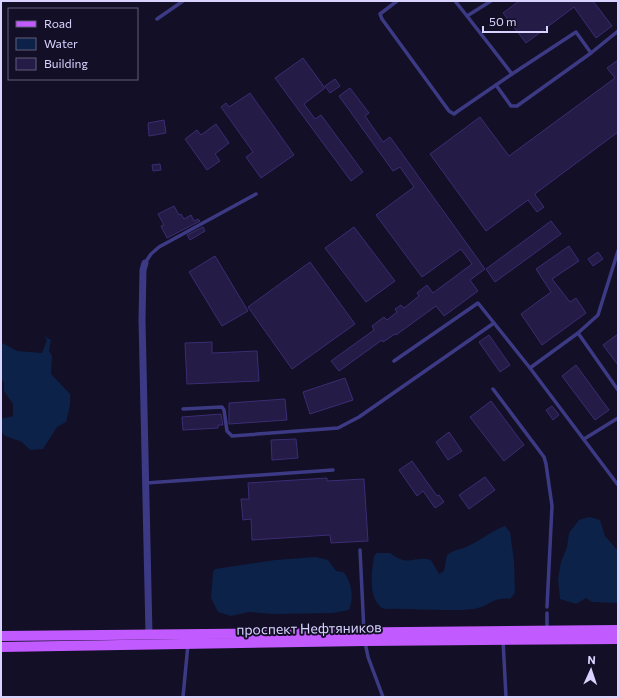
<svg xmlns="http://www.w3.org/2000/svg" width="619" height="698" viewBox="0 0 619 698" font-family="Commissioner,sans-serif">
	<rect width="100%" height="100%" fill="#130f26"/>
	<g fill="#0c2248">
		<polygon points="44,336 51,340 49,351 52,356 51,374 70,394 70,405 66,422 57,427 43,449 30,450 22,442 5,436 1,431 1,419 13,416 13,404 4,391 4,383 1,377 1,346 3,343 17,351 42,353 47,340"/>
		<polygon points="590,517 600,520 605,536 618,551 618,603 592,602 586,598 576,604 560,599 558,579 561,562 567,547 569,533 579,520"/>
		<path d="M505 526 510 532 514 561 515 593 510 599C493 596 489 607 473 609 444 612 413 608 384 609 367 601 372 571 374 556L377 553H390C410 568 413 555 431 560L439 574 444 571 447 555C453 550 459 550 466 547 480 541 491 531 505 526Z"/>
		<path d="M316 557 328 560 336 571 343 572C352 581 354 598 349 610L333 613 274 614 249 612 231 616 218 612 211 598 213 572 215 569 275 560Z"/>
	</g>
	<g fill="#241b47" stroke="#3b2d73">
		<polygon points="519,1 593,1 612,26 596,38 574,7 526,43 503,13"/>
		<polygon points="303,58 325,88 304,104 315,119 321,115 363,172 351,181 275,78"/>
		<polygon points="618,60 618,132 536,193 535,195 544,207 537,212 528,200 486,231 430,154 480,117 509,156 615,78 607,68"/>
		<polygon points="335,79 340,86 330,93 325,86"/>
		<polygon points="350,88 369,113 365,116 383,142 390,137 485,269 470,280 478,291 444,316 436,306 396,335 395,334 383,342 382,340 339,371 331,361 374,330 372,326 384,317 387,320 397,312 395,309 401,305 404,308 419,296 417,293 427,285 433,293 472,264 461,249 422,277 376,215 414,187 400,167 393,171 339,96"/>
		<polygon points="250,93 294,155 261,178 246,157 253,152 221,107 226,103 229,107"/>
		<polygon points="164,120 166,133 149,136 148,123"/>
		<polygon points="216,124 229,143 215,154 220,161 207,170 185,139 197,130 201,135"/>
		<polygon points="160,164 161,170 153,171 152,165"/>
		<polygon points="174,206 179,215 181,214 184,219 191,215 194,221 198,219 200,221 167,238 161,226 164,225 158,214"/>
		<polygon points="551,221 561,234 495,282 486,269"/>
		<polygon points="203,227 205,231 190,240 187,235"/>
		<polygon points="354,227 395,281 366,302 325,248"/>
		<polygon points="569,246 579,261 552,279 570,302 576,298 586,313 542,345 521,314 551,292 536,269"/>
		<polygon points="598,252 603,259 593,266 588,259"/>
		<polygon points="215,256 248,311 222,326 189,272"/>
		<polygon points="310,262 355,324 292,369 248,307"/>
		<polygon points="618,334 618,365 603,345"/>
		<polygon points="489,335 510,365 500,372 479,342"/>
		<polygon points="212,342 212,353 257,351 259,381 187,384 185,343"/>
		<polygon points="576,365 609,410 595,420 562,376"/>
		<polygon points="345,378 353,400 310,414 303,392"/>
		<polygon points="285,399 287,420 229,424 229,403"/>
		<polygon points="491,401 524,445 504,461 470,417"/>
		<polygon points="552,406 559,415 553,420 546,410"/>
		<polygon points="221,414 223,425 218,425 218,428 183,430 182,417"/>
		<polygon points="449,432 462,451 448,460 436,442"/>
		<polygon points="296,439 298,458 272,460 271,440"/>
		<polygon points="412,461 437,496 439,495 444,502 435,508 423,491 417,496 399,470"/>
		<polygon points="485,477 495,490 469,509 459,495"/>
		<polygon points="327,478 327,481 364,479 368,541 331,543 330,535 252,540 251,519 243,520 241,499 249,499 248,483"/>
	</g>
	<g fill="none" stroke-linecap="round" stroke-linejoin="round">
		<g stroke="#3d3a85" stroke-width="3.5">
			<polyline points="397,1 380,14 382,19 449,111 454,114 458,111 512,74"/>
			<polyline points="455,1 467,16"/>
			<polyline points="491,1 467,16 512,74 576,32 591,53 618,31"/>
			<polyline points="157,19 183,1"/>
			<polyline points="496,85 511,106 517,106 591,53"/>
			<polyline points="145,263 151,254 159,247 256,194"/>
			<polyline points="578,333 618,390"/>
			<polyline points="394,361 478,303 530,368 618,485"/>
			<polyline points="530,368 578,333 598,315 618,251"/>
			<polyline points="493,389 544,457 546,464 552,506 547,607"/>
			<polyline points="183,409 222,407 224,410 227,431 232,436 338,428 359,417 494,323"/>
			<polyline points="584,439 618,418"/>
			<polyline points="146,483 333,470"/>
			<polyline points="360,550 364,632"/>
			<polyline points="547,630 547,613"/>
			<polyline points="503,640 506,697"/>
			<polyline points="365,642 368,657 383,697"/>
			<polyline points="183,697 188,644"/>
		</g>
		<polyline stroke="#3d3a85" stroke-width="7" points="145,263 143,270 142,320 149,634"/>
		<g stroke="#c25bff" stroke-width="10">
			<polyline points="1,636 618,630"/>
			<polyline points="1,647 365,641 618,639"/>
		</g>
	</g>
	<g text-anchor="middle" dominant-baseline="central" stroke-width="4" stroke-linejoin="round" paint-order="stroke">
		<g font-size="14" fill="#d9d4ff" stroke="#130f26">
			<text transform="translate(309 628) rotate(-1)">проспект Нефтяников</text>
		</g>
	</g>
	<rect width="619" height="698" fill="none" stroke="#d9d4ff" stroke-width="4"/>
	<rect x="8" y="8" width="130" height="72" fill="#130f26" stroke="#625e7d"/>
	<rect x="16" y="21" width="20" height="6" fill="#c25bff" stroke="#625e7d"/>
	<text x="44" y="28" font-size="12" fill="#d9d4ff">Road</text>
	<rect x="16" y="38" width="20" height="12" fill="#0c2248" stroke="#625e7d"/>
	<text x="44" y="48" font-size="12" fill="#d9d4ff">Water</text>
	<rect x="16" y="58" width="20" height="12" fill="#241b47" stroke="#625e7d"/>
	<text x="44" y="68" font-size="12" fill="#d9d4ff">Building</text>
	<g transform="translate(591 670) rotate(3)" stroke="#130f26" stroke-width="3" paint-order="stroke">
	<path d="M0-3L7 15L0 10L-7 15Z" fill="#d9d4ff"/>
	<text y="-6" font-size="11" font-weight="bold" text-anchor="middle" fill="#d9d4ff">N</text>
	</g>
	<path d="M483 26v6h64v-6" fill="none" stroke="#d9d4ff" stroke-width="2"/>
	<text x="489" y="26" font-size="12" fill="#d9d4ff" stroke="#130f26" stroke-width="3" paint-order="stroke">50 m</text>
</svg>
